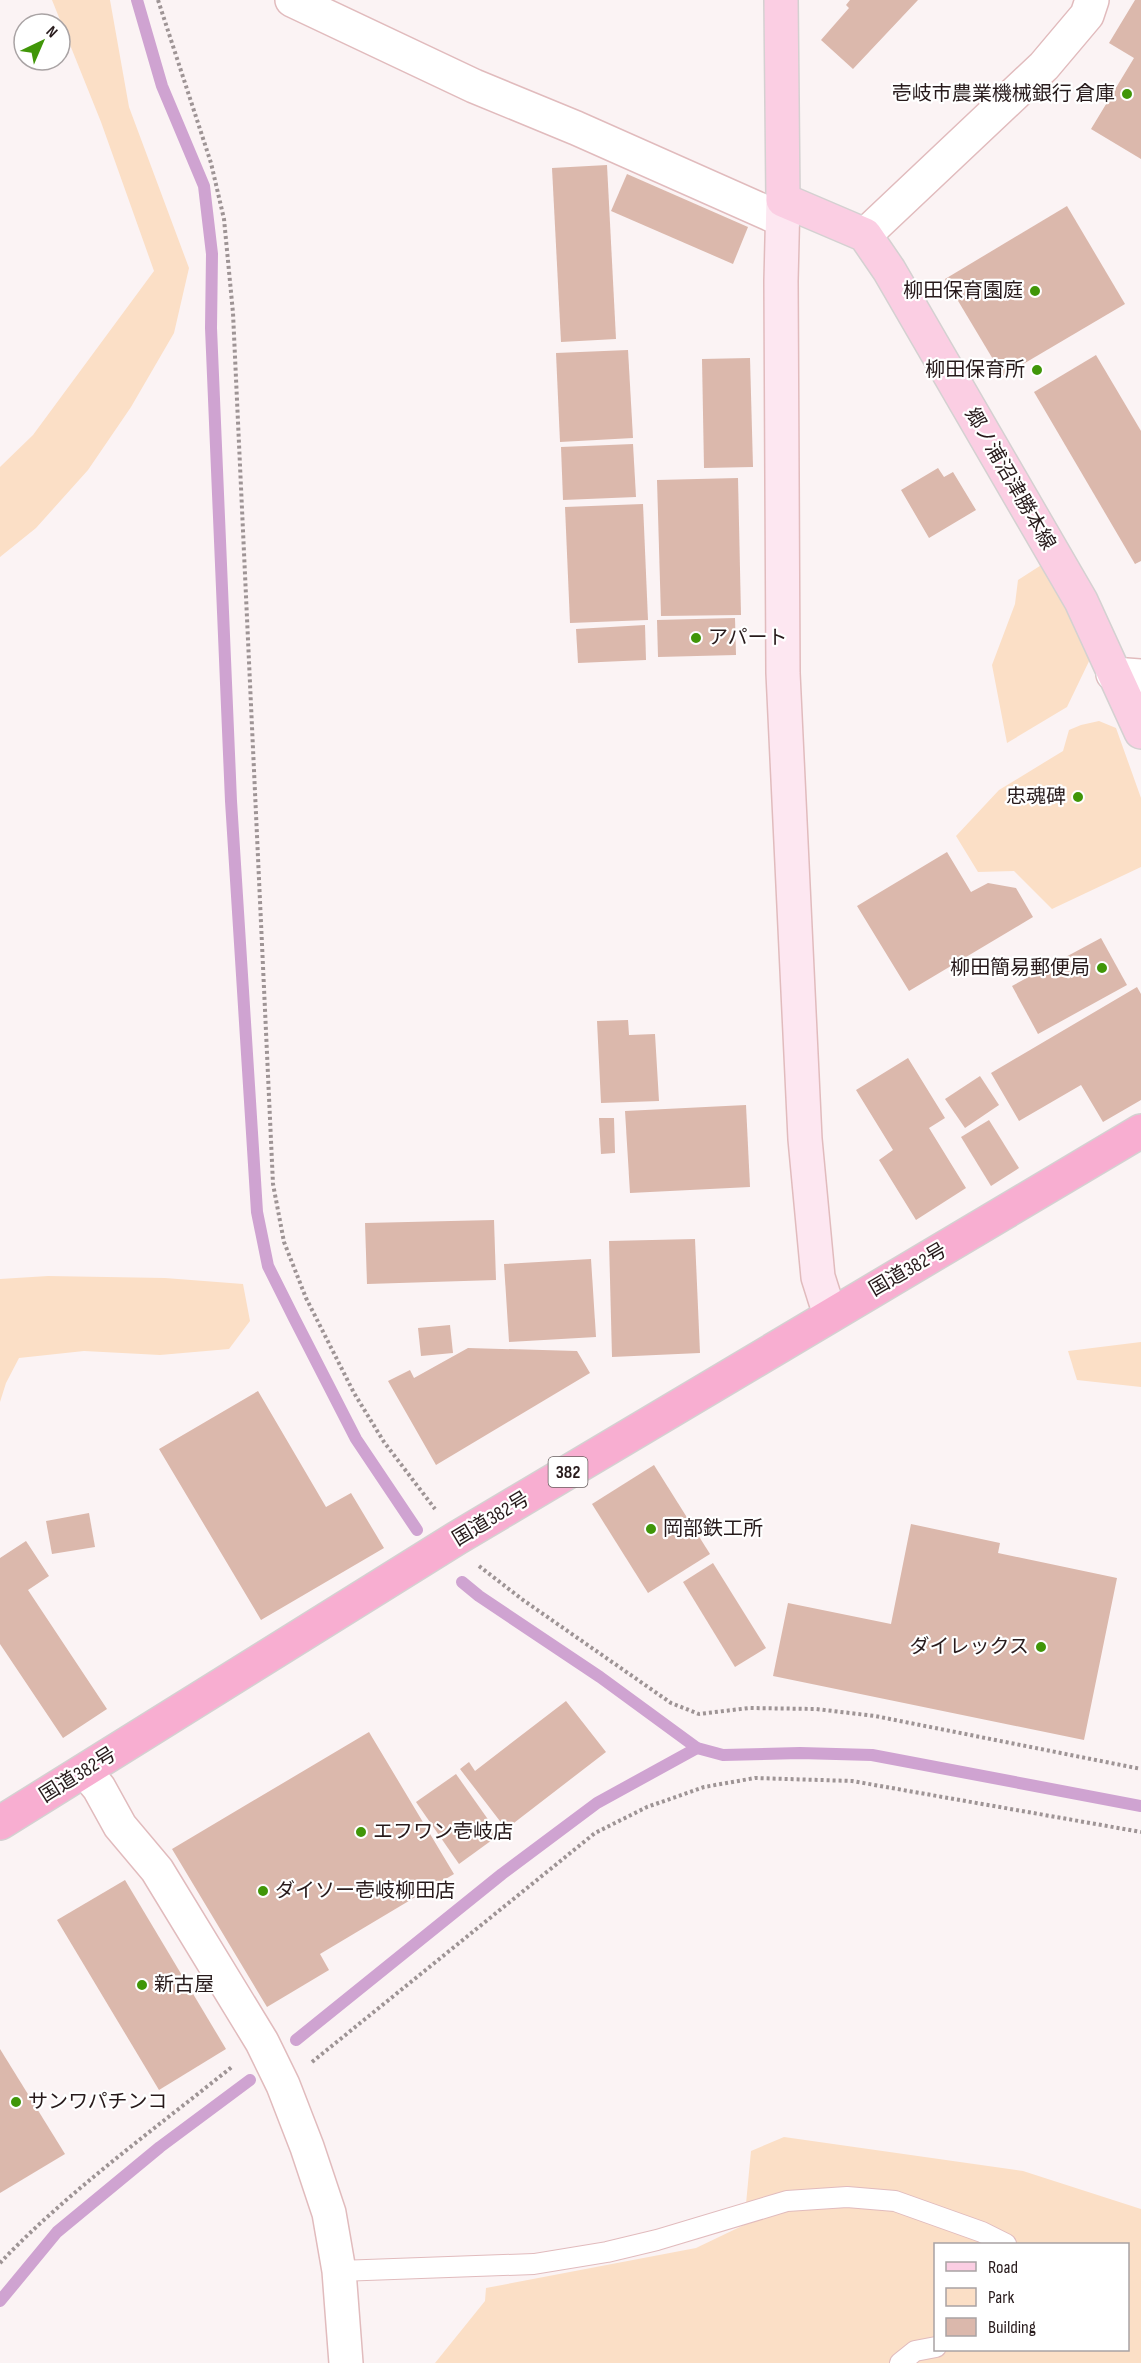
<svg xmlns="http://www.w3.org/2000/svg" width="1141" height="2363" viewBox="0 0 1141 2363" font-family="'Sofia Sans Condensed','Noto Sans JP',sans-serif">
	<rect width="100%" height="100%" fill="#fbf3f4"/>
	<g fill="#fbdfc6" fill-rule="evenodd">
		<polygon points="52,0 110,0 129,107 189,268 174,333 131,407 88,470 36,528 0,557 0,467 33,435 154,271 101,122"/>
		<polygon points="1046,562 1092,655 1067,707 1007,743 992,665 1015,604 1018,580"/>
		<polygon points="1099,721 1116,728 1141,798 1141,867 1052,909 1014,871 978,872 956,836 999,790 1063,751 1069,730 1081,725"/>
		<polygon points="48,1276 165,1278 243,1284 250,1321 229,1349 160,1355 84,1351 19,1358 6,1383 0,1402 0,1279"/>
		<polygon points="1141,1342 1141,1387 1077,1380 1068,1351"/>
		<path d="M784 2137 1023 2171 1141 2209V2363H435L485 2301 486 2288 696 2248 744 2225 751 2151ZM936 2244H1128V2350H936Z"/>
	</g>
	<g fill="none" stroke-linecap="round" stroke-linejoin="round">
		<g stroke="#cfa3d1" stroke-width="12">
			<polyline points="137,0 162,86 204,186 212,254 211,328 231,801 257,1212 268,1266 294,1318 356,1439 417,1530"/>
			<polyline points="462,1582 479,1596 600,1677 697,1748 723,1755 800,1753 872,1755 1141,1806"/>
			<polyline points="296,2040 502,1874 597,1803 697,1748"/>
			<polyline points="0,2301 57,2232 160,2147 250,2080"/>
		</g>
	</g>
	<g fill="#dbb8ac">
		<polygon points="850,0 918,0 853,69 821,40 849,8 846,5"/>
		<polygon points="1135,0 1141,0 1141,159 1091,129 1134,58 1109,43"/>
		<polygon points="607,165 616,339 561,342 552,168"/>
		<polygon points="627,174 748,227 733,264 611,211"/>
		<polygon points="1067,206 1125,304 1003,376 945,279"/>
		<polygon points="628,350 633,438 560,442 556,353"/>
		<polygon points="1096,355 1141,431 1141,561 1135,564 1034,392"/>
		<polygon points="750,358 753,467 704,468 702,359"/>
		<polygon points="633,444 636,497 563,500 561,447"/>
		<polygon points="938,468 944,477 953,472 976,510 929,538 901,490"/>
		<polygon points="738,478 741,615 661,616 657,480"/>
		<polygon points="643,504 648,620 570,623 565,507"/>
		<polygon points="735,618 736,655 658,657 657,620"/>
		<polygon points="645,625 646,660 578,663 576,629"/>
		<polygon points="947,852 971,892 988,883 1016,888 1033,917 909,991 857,906"/>
		<polygon points="1101,938 1127,985 1038,1034 1012,986"/>
		<polygon points="1137,987 1141,994 1141,1100 1103,1122 1081,1085 1019,1121 991,1073"/>
		<polygon points="628,1020 629,1035 655,1034 659,1101 601,1103 597,1021"/>
		<polygon points="908,1058 945,1118 929,1128 966,1188 916,1220 879,1160 893,1150 856,1090"/>
		<polygon points="980,1076 999,1105 965,1128 945,1099"/>
		<polygon points="746,1105 750,1187 630,1193 625,1111"/>
		<polygon points="599,1118 614,1118 615,1153 601,1154"/>
		<polygon points="989,1120 1019,1168 991,1186 961,1137"/>
		<polygon points="494,1220 496,1280 367,1284 365,1223"/>
		<polygon points="695,1239 700,1353 612,1357 609,1241"/>
		<polygon points="591,1259 596,1337 509,1342 504,1264"/>
		<polygon points="450,1325 453,1353 421,1356 418,1328"/>
		<polygon points="468,1348 577,1351 590,1373 436,1465 388,1381 410,1370 414,1378"/>
		<polygon points="258,1391 326,1507 351,1493 384,1548 261,1620 159,1449"/>
		<polygon points="654,1465 710,1554 648,1593 592,1504"/>
		<polygon points="89,1513 95,1547 52,1554 46,1521"/>
		<polygon points="911,1524 1000,1543 998,1553 1117,1578 1084,1740 773,1676 788,1603 891,1624"/>
		<polygon points="26,1541 49,1576 28,1590 107,1709 63,1738 0,1644 0,1558"/>
		<polygon points="713,1563 766,1648 735,1667 683,1582"/>
		<polygon points="566,1701 606,1752 506,1829 460,1769 469,1762 475,1771"/>
		<polygon points="369,1732 454,1874 320,1954 329,1970 267,2007 172,1849"/>
		<polygon points="456,1774 499,1835 459,1864 416,1802"/>
		<polygon points="125,1880 226,2049 159,2090 57,1920"/>
		<polygon points="0,2049 65,2154 0,2193"/>
	</g>
	<g fill="none" stroke-linecap="round" stroke-linejoin="round">
		<g stroke="#e1bbbd" stroke-width="22">
			<g id="lane">
				<polyline points="339,2271 534,2264 607,2252 657,2240 787,2201 847,2197 895,2201 982,2232 1006,2244"/>
				<polyline points="900,2363 915,2351 936,2347"/>
			</g>
		</g>
		<g stroke="#e1bbbd" stroke-width="36">
			<g id="street">
				<polyline points="292,0 474,86 576,128 783,220"/>
				<polyline points="865,235 1044,66 1087,15 1092,0"/>
				<polyline points="1113,674 1141,676"/>
				<polyline points="85,1771 99,1788 120,1826 157,1870 262,2042 283,2085 307,2147 329,2213 339,2271 346,2363"/>
			</g>
		</g>
		<g stroke="#e1bbbd" stroke-width="36">
			<polyline id="secondary" points="783,200 781,281 783,673 805,1139 818,1277 830,1315"/>
		</g>
		<g stroke="#d4d1d1" stroke-width="36">
			<polyline id="primary" points="781,0 783,200 865,235 889,270 1081,601 1141,732"/>
		</g>
		<g stroke="#d4d1d1" stroke-width="36">
			<polyline id="highway" points="0,1823 457,1538 1141,1131"/>
		</g>
		<g stroke="#9e9495" stroke-width="4" stroke-dasharray="3 3" stroke-linecap="butt">
			<polyline points="158,0 211,163 224,219 233,313 273,1184 284,1242 306,1298 354,1393 384,1442 435,1509"/>
			<polyline points="479,1566 523,1600 671,1703 699,1714 749,1708 816,1709 875,1716 1141,1769"/>
			<polyline points="312,2062 595,1833 647,1807 704,1787 755,1778 852,1781 1141,1832"/>
			<path d="M0 2263C67 2192 156 2128 233 2066"/>
		</g>
		<use href="#lane" stroke="#fff" stroke-width="20"/>
		<use href="#street" stroke="#fff" stroke-width="33"/>
		<use href="#secondary" stroke="#fde7f1" stroke-width="33"/>
		<use href="#primary" stroke="#fbcee3" stroke-width="33"/>
		<use href="#highway" stroke="#f8aed1" stroke-width="33"/>
	</g>
	<g fill="#409608" stroke="#fff" stroke-width="2">
		<circle cx="1127" cy="94" r="6"/>
		<circle cx="1035" cy="291" r="6"/>
		<circle cx="1037" cy="370" r="6"/>
		<circle cx="696" cy="638" r="6"/>
		<circle cx="1078" cy="797" r="6"/>
		<circle cx="1102" cy="968" r="6"/>
		<circle cx="651" cy="1529" r="6"/>
		<circle cx="1041" cy="1647" r="6"/>
		<circle cx="361" cy="1832" r="6"/>
		<circle cx="263" cy="1891" r="6"/>
		<circle cx="142" cy="1985" r="6"/>
		<circle cx="16" cy="2102" r="6"/>
	</g>
	<g text-anchor="middle" dominant-baseline="central" stroke-width="4.5" stroke-linejoin="round" paint-order="stroke">
		<rect fill="#fff" stroke="#685f5f" stroke-width="1.5" x="548.5" y="1457" width="39" height="30" rx="4.5"/>
		<g font-size="18" font-weight="bold" fill="#271a1b">
			<text x="568" y="1472">382</text>
		</g>
		<g font-size="20" fill="#271a1b" stroke="#fff" text-anchor="end">
			<text x="1115" y="94">壱岐市農業機械銀行 倉庫</text>
			<text x="1023" y="291">柳田保育園庭</text>
			<text x="1025" y="370">柳田保育所</text>
			<text x="708" y="638" text-anchor="start">アパート</text>
			<text x="1066" y="797">忠魂碑</text>
			<text x="1090" y="968">柳田簡易郵便局</text>
			<text x="663" y="1529" text-anchor="start">岡部鉄工所</text>
			<text x="1029" y="1647">ダイレックス</text>
			<text x="373" y="1832" text-anchor="start">エフワン壱岐店</text>
			<text x="275" y="1891" text-anchor="start">ダイソー壱岐柳田店</text>
			<text x="154" y="1985" text-anchor="start">新古屋</text>
			<text x="28" y="2102" text-anchor="start">サンワパチンコ</text>
		</g>
		<g font-size="20" fill="#271a1b" stroke="#fff">
			<text transform="translate(1010 479) rotate(60)">郷ノ浦沼津勝本線</text>
			<text transform="translate(908 1270) rotate(-30)">国道382号</text>
			<text transform="translate(491 1519) rotate(-31)">国道382号</text>
			<text transform="translate(78 1775) rotate(-32)">国道382号</text>
		</g>
	</g>
	<rect x="934" y="2243" width="195" height="108" fill="#ffffff" stroke="#a9a3a4" stroke-width="1.5"/>
	<rect x="946" y="2262" width="30" height="9" fill="#fbcee3" stroke="#a9a3a4" stroke-width="1.5"/>
	<text x="988" y="2273" font-size="18" fill="#271a1b">Road</text>
	<rect x="946" y="2288" width="30" height="18" fill="#fbdfc6" stroke="#a9a3a4" stroke-width="1.5"/>
	<text x="988" y="2303" font-size="18" fill="#271a1b">Park</text>
	<rect x="946" y="2318" width="30" height="18" fill="#dbb8ac" stroke="#a9a3a4" stroke-width="1.5"/>
	<text x="988" y="2333" font-size="18" fill="#271a1b">Building</text>
	<g transform="translate(42 42) rotate(44)"><circle r="28" fill="#ffffff" stroke="#a9a3a4" stroke-width="1.5"/>
	<path d="M0-4.5L10 22L0 15L-10 22Z" fill="#409608"/>
	<text y="-9" font-size="16" font-weight="bold" text-anchor="middle" fill="#271a1b">N</text>
	</g>
</svg>
